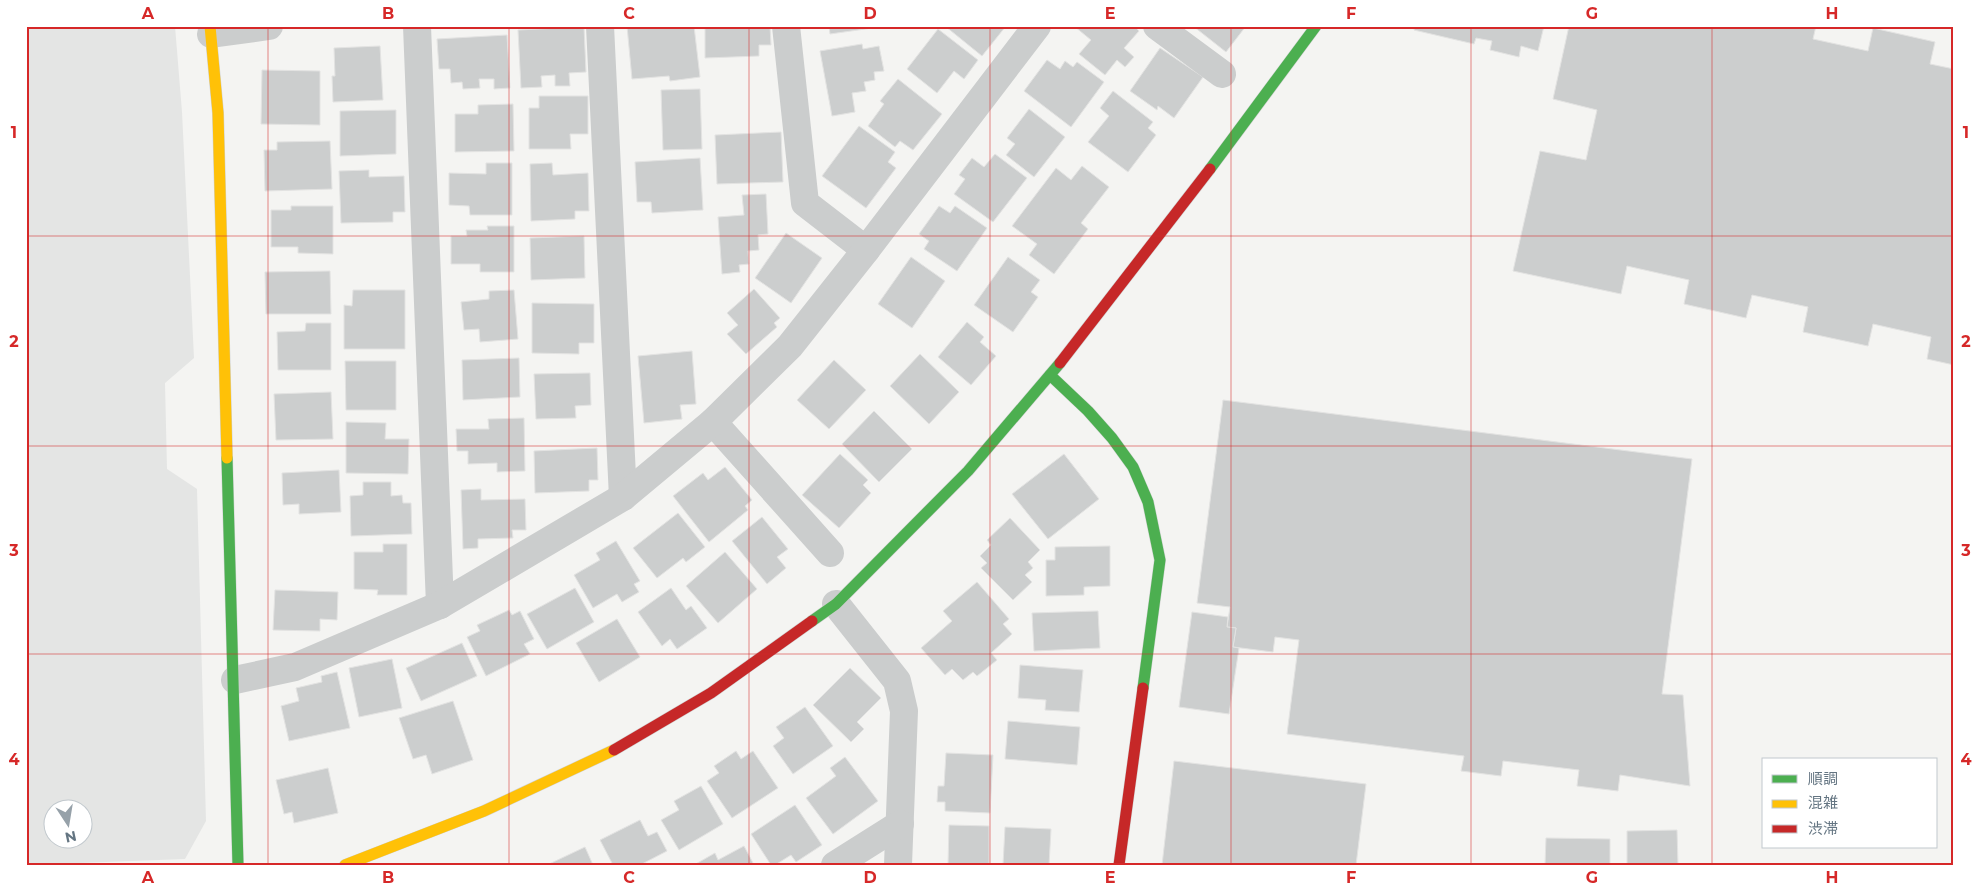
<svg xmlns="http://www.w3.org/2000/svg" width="1980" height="891" viewBox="0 0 1980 891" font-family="Montserrat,'Noto Sans JP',sans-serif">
	<rect width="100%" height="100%" fill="#f4f4f2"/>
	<path fill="#e4e5e4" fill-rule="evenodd" d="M26 26H175L182 112 194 358 165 383 167 469 197 489 206 821 185 859 26 865ZM52 808H82V838H52Z"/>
	<g fill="#cccece" stroke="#e3e3e2">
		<polygon points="627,26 694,26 700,77 670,81 669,76 632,79"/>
		<polygon points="705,26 770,26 771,45 759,45 759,56 705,58"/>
		<polygon points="829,26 878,26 879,27 830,34"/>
		<polygon points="945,26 1006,26 982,56"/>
		<polygon points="1074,26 1134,26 1139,31 1124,48 1134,57 1125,67 1117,60 1105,75 1079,54 1091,40"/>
		<polygon points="1193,26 1246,26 1226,52"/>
		<polygon points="1415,26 1544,26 1538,51 1521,46 1519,57 1490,50 1492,41 1476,38 1474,44 1414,30"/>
		<polygon points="1569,26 1816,26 1813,39 1868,51 1873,28 1935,42 1930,64 1954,69 1954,365 1927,359 1931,337 1873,324 1868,346 1803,332 1808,307 1752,295 1746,318 1684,304 1689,280 1627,266 1621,294 1513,271 1540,151 1586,160 1597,110 1553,99"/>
		<polygon points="584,27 586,72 569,73 570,86 555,86 555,75 541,76 542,87 521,88 518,30"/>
		<polygon points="938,29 978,60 964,79 954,71 937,93 907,69"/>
		<polygon points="507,35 510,88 494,89 494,79 479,79 480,88 463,89 462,82 451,83 450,69 439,69 437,39"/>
		<polygon points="862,44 863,49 879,46 884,71 874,72 875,80 864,82 866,91 852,93 855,112 832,116 820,51"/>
		<polygon points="380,46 383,100 333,102 332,76 335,76 334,48"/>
		<polygon points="1160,48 1203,77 1174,118 1158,106 1157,110 1130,91"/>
		<polygon points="1047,60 1060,69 1065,61 1073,67 1077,62 1104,82 1071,127 1024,91"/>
		<polygon points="262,70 320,71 320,125 261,124"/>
		<polygon points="898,79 942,114 913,150 900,141 895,147 868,126 884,104 880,101"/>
		<polygon points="700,89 702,149 663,150 661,90"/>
		<polygon points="1113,91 1153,122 1148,128 1156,135 1128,172 1088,142 1109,116 1100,108"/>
		<polygon points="539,96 588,96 588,134 570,134 571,149 529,149 529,108 539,108"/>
		<polygon points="513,104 514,151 455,152 455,114 478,114 478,105"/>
		<polygon points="1029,109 1065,137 1034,177 1006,155 1015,144 1007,138"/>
		<polygon points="396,110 396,154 340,156 340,111"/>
		<polygon points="859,126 895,152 888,162 896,168 866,208 822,176"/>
		<polygon points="781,132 783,182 717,184 715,135"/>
		<polygon points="330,141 332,189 265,191 264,150 277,150 277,142"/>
		<polygon points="995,154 1027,178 993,222 954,194 965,179 959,175 972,158 984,167"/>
		<polygon points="700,158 703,210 652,213 651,202 637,202 635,162"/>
		<polygon points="486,163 512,163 512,215 470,215 469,206 449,205 449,173 486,174"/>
		<polygon points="552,163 553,175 588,173 589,211 575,211 575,219 531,221 530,164"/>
		<polygon points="1082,166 1109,187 1081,223 1088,229 1054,274 1029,255 1037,244 1012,226 1056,168 1071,180"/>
		<polygon points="369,170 369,177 404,176 405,212 393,212 393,222 341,223 339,171"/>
		<polygon points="766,194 768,234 758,235 759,250 748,251 749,264 739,265 740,272 722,274 718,217 744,215 742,195"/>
		<polygon points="291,206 333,206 333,254 298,253 298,247 271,247 271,210 291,210"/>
		<polygon points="939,206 950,213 955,206 987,228 957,271 924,249 929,241 919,234"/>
		<polygon points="487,226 514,226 514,272 480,272 480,264 451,264 451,236 467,236 466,230 488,230"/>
		<polygon points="786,233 822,258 791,303 755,278"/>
		<polygon points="584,236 585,278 531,280 530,238"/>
		<polygon points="911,257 945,281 912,328 878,304"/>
		<polygon points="1008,257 1040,280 1031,292 1038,297 1013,332 974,305"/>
		<polygon points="330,271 331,314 266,314 265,272"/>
		<polygon points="754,289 780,318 774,323 777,327 746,354 727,334 738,325 727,313"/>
		<polygon points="353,290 405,290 405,349 344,349 344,305 352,306"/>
		<polygon points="514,290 518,339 480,342 479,329 464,330 461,302 489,299 489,291"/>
		<polygon points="532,303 594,304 594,343 579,343 579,354 532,353"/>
		<polygon points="967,322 984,337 980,342 996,356 971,385 938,357"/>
		<polygon points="306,323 331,323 331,370 278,370 277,332 305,331"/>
		<polygon points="692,351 696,404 680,405 682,419 644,423 638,356"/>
		<polygon points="920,354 959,392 929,424 890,386"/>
		<polygon points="519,358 520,397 463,400 462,360"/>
		<polygon points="834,360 866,390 829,429 797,400"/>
		<polygon points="345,361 396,361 396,410 346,410"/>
		<polygon points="590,373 591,405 575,406 576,418 536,419 534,374"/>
		<polygon points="331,392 333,439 276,440 274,394"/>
		<polygon points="1223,400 1692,459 1662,694 1683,695 1690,786 1620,775 1618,791 1577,786 1579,770 1503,761 1501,776 1461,771 1464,756 1287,734 1299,640 1275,637 1273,652 1233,647 1236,628 1227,627 1230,607 1197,603"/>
		<polygon points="874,411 912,449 879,482 842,444"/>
		<polygon points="524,418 525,471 497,472 497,463 468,464 468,451 457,451 456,429 489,429 488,419"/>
		<polygon points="346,422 386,423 385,439 409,439 408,474 346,473"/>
		<polygon points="597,448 598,480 589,480 589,491 535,493 534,451"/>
		<polygon points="840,454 868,480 863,485 871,493 839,528 802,495"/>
		<polygon points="1064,454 1099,499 1048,539 1012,494"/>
		<polygon points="725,467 752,500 745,506 748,510 709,542 673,496 703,473 708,480"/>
		<polygon points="339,470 341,512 299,514 299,504 283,505 282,473"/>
		<polygon points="363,482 391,482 391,496 402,495 403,503 411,503 412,534 351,536 350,496 363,495"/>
		<polygon points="481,489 481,500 525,499 526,530 512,530 513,538 478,539 478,548 463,549 461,490"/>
		<polygon points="678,513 705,547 686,562 683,558 657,578 633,548"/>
		<polygon points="762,517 788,549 777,557 786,568 767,584 732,541"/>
		<polygon points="1010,518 1040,550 1028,562 1033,568 1025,575 1032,582 1013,600 981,568 987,563 980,556 991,545 987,540"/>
		<polygon points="616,541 640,581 634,584 639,592 622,602 617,594 593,608 574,575 600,560 596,553"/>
		<polygon points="383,544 407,544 407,595 377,595 378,590 354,589 354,552 383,552"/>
		<polygon points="1110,546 1110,586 1084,587 1084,595 1046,596 1046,560 1055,560 1055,547"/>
		<polygon points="725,552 757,589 718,623 686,586"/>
		<polygon points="977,582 1009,619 1003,624 1012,634 991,653 997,660 977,676 973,672 963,680 952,669 945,675 921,648 952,621 943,611"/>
		<polygon points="575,588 594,622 547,649 527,614"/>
		<polygon points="671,588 686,610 691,606 707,628 677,649 670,639 662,646 638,612"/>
		<polygon points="275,590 338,592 337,620 320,619 320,631 273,630"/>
		<polygon points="509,610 512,615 520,611 534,639 524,644 530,654 486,676 467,637 480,631 477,625"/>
		<polygon points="1098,611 1100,648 1034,651 1032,613"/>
		<polygon points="1192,612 1228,617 1227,627 1236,628 1233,647 1239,648 1229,714 1179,707"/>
		<polygon points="617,619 640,657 599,682 576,643"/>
		<polygon points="462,643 477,676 421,701 406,668"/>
		<polygon points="392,659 402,708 359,717 349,668"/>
		<polygon points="1020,665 1083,670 1079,712 1045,710 1046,700 1018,698"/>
		<polygon points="850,668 881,698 857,722 864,729 851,742 813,705"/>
		<polygon points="337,672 350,728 289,741 281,706 299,701 296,688 322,682 321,676"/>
		<polygon points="453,701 473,760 432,774 426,755 413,759 399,718"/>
		<polygon points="805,707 833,746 793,774 773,746 784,738 776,727"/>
		<polygon points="1008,721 1080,727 1077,765 1005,759"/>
		<polygon points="736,751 741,759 753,751 778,788 732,818 707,781 719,773 714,766"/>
		<polygon points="946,753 993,755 990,813 945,811 945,802 937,802 938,786 944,786"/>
		<polygon points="845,757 878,801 833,834 806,798 836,776 830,768"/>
		<polygon points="1174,761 1366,784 1356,865 1162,865"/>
		<polygon points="328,768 338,813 294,823 292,812 284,814 276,780"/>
		<polygon points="701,786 723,824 679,850 661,820 679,810 674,801"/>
		<polygon points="795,805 822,845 796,862 791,855 775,865 771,865 751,834"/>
		<polygon points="640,820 648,836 657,832 667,851 640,865 613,865 600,840"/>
		<polygon points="949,825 989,826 989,865 948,865"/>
		<polygon points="1005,827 1051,829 1049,865 1003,865"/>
		<polygon points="1677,830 1678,865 1627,865 1627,831"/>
		<polygon points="1546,838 1610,839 1610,865 1545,865"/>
		<polygon points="744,846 754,865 694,865 715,853 718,860"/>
		<polygon points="585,847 593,865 547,865"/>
	</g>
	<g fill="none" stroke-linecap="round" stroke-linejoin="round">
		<g stroke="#d0d2d2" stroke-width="12">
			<g id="fast">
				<polyline points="1210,169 1316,26"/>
				<polyline points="1050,375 1088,411 1112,438 1133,467 1148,502 1160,560 1143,688"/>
				<polyline points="227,458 238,865"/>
				<polyline points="812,621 836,604 968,471 1060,363"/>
			</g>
		</g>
		<g stroke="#d0d2d2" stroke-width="12">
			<g id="slow">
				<polyline points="210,26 218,113 227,458"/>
				<polyline points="345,865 484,811 614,750"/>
			</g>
		</g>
		<g stroke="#d0d2d2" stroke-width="12">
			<g id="jam">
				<polyline points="1060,363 1210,169"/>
				<polyline points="614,750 711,693 812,621"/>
				<polyline points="1119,865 1143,688"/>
			</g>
		</g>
		<g stroke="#cbcdcd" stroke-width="28">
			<polyline points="417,26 440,605"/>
			<polyline points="600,26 623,497"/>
			<polyline points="786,26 805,203 866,250"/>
			<polyline points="1157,26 1222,74"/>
			<polyline points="211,34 269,26"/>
			<polyline points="713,422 830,553"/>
			<polyline points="836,604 897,681 904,711 898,865"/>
			<polyline points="235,680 295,667 440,605 623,497 713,422 790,346 866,250 1037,26"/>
			<polyline points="835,865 900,824"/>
		</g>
		<use href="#fast" stroke="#4caf50" stroke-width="11"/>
		<use href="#slow" stroke="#ffc107" stroke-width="11"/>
		<use href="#jam" stroke="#c62828" stroke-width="11"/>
	</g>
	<path fill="none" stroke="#d62828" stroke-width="1" stroke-opacity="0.55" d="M268 26V865M509 26V865M749 26V865M990 26V865M1231 26V865M1471 26V865M1712 26V865M26 236H1954M26 446H1954M26 654H1954"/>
	<rect width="1980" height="891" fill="none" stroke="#ffffff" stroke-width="55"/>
	<rect x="1762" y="758" width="175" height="90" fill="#ffffff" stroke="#c1c8cd"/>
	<rect x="1772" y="775" width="25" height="8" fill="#4caf50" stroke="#c1c8cd"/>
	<text x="1808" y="784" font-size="15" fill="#647582">順調</text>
	<rect x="1772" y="800" width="25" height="8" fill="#ffc107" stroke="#c1c8cd"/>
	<text x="1808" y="808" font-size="15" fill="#647582">混雑</text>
	<rect x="1772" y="825" width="25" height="8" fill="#c62828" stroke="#c1c8cd"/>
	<text x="1808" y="834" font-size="15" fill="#647582">渋滞</text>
	<g transform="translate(68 824) rotate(168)"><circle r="24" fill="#ffffff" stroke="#c1c8cd"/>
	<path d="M0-4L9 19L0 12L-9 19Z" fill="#96a1a9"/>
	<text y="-8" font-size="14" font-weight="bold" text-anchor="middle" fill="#647582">N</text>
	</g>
	<rect x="28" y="28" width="1924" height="836" fill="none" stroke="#d62828" stroke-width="2"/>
	<g font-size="16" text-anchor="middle" font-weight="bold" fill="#d62828">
		<text x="148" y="19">A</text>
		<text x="388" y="19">B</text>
		<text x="629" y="19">C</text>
		<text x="870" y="19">D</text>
		<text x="1110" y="19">E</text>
		<text x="1351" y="19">F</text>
		<text x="1592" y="19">G</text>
		<text x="1832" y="19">H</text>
		<text x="14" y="138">1</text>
		<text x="1966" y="138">1</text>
		<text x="14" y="347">2</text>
		<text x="1966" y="347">2</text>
		<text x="14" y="556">3</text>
		<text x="1966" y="556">3</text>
		<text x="14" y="765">4</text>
		<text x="1966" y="765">4</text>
		<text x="148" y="883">A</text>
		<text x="388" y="883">B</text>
		<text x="629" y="883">C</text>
		<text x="870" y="883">D</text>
		<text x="1110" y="883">E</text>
		<text x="1351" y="883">F</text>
		<text x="1592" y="883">G</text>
		<text x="1832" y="883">H</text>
	</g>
</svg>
